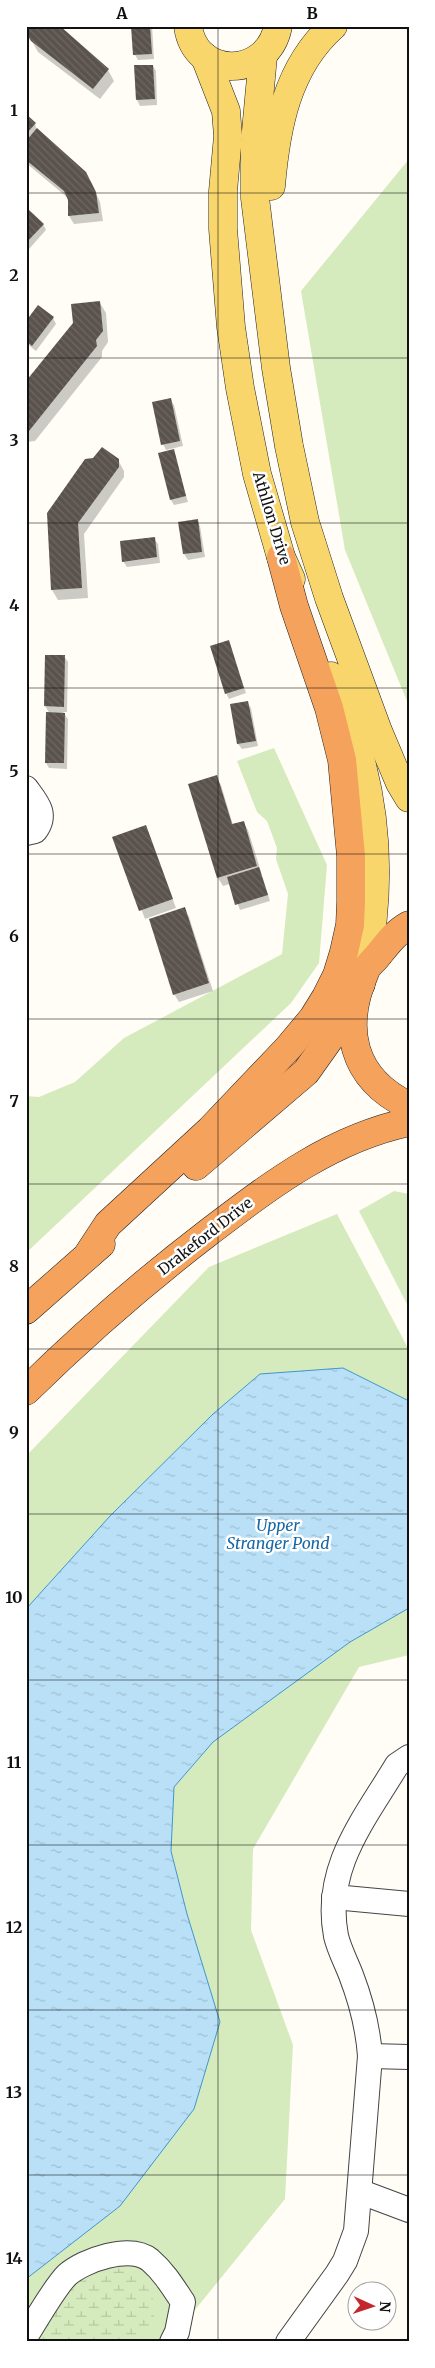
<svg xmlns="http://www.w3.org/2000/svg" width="435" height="2368" viewBox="0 0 435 2368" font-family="Merriweather,serif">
	<defs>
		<pattern id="wetland-marsh" width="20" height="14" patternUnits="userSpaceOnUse" patternTransform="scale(1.25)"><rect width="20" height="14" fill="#d5ebbd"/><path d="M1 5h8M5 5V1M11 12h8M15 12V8" fill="none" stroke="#b6c8a1"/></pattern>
		<pattern id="water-ripples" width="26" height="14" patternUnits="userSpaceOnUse" patternTransform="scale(1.25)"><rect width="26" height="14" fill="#b9e0f7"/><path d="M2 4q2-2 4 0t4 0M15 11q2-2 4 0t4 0" fill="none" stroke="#9ebfd3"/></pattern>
		<pattern id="building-back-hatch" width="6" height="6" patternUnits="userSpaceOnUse" patternTransform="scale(1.25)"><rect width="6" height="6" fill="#5a524d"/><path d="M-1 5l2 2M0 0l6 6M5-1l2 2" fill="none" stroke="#6d6662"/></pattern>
	</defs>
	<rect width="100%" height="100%" fill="#fffdf5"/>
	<g fill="#d5ebbd">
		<polygon points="409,159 409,706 345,550 301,291"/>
		<polygon points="274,748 327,865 319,963 291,1003 26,1253 26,1096 39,1097 75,1082 124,1038 282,954 288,894 276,859 277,848 267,821 257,812 237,761"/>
		<polygon points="394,1191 409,1194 409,1308 359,1211"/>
		<polygon points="337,1214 409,1350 409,1655 359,1667 253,1849 251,1930 293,2045 285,2199 177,2332 188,2342 26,2342 26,1456 209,1267"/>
	</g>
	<path fill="url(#wetland-marsh)" d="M134 2268C147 2285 163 2305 150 2327 147 2333 145 2338 138 2342H33L68 2284 109 2269Z"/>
	<polygon fill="url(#water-ripples)" stroke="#3f96cf" points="343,1368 409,1401 409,1608 350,1642 213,1742 174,1787 171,1851 187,1914 220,2022 194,2109 120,2206 26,2279 26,1609 110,1516 213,1414 260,1374"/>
	<g fill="#0003">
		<polygon points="133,26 152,26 154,59 138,60 135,55"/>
		<polygon points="26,31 108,70 114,81 100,99 38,52"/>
		<polygon points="135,66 153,66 156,71 157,105 140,106 137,100"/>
		<polygon points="26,115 35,124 37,130 91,182 100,202 103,221 74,224 69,216 68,198 26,163"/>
		<polygon points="26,215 43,224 46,230 29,249 26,246"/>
		<polygon points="100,303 106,313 108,342 102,351 102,357 35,441 26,442 26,383"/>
		<polygon points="53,318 56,324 36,351 26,343 26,323"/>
		<polygon points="170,399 174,405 183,446 166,450 163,444"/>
		<polygon points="173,451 188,502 174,505 171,500"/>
		<polygon points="118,460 124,471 124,477 84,534 88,598 58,600 52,590 48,513"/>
		<polygon points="197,521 200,526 205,557 188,560 184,554 180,523"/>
		<polygon points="154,539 158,544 160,563 127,567 123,561"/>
		<polygon points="228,641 246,693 229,699 226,693"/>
		<polygon points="64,656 68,662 67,712 63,712 68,719 67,769 49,768 46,763 50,714 45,706"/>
		<polygon points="247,702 251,708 258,746 242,749 238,744 231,705"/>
		<polygon points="216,777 221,785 233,825 243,822 248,830 270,901 240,910 230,884 223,886 218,878 190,785"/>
		<polygon points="146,827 176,908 145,919 114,838"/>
		<polygon points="184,908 189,917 213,991 179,1002 174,994"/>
	</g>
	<g fill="url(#building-back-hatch)">
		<polygon points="26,26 60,26 109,69 93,89 31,41 26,33"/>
		<polygon points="131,26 150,26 152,54 133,55"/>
		<polygon points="134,65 153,65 155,99 136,100"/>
		<polygon points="26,114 36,123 26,134"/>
		<polygon points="37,128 86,172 96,192 99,213 68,216 68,200 64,191 26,160 26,141"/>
		<polygon points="29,210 44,224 26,243 26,213"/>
		<polygon points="100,301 103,331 96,340 97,346 29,431 26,431 26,381 73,323 71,304"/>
		<polygon points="38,305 54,317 32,346 26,341 26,321"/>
		<polygon points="171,398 180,441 161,445 152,402"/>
		<polygon points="102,447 119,459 119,467 78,523 82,588 51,590 47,513 85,459 93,458"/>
		<polygon points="174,449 186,496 170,500 158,453"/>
		<polygon points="198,519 202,552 183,554 178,522"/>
		<polygon points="155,537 157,557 122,562 120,541"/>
		<polygon points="229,640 244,688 225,694 210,646"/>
		<polygon points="45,655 65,655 64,707 44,706"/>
		<polygon points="248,701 256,741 237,744 230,704"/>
		<polygon points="46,712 65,713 64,763 45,763"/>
		<polygon points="217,775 232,824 244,821 257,866 217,878 188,784"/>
		<polygon points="146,825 173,899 139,911 112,837"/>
		<polygon points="259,867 268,895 235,905 227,877"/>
		<polygon points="185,907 209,983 173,995 149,919"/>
	</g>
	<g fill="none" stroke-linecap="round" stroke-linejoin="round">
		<g stroke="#444" stroke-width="26">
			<g id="minor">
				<path d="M26 788C37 803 48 814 35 831L26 833"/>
				<polyline points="334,1897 409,1904"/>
				<polyline points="370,2056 409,2057"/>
				<polyline points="361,2192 409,2210"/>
				<path d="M26 2336C37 2319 54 2288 67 2275 84 2260 130 2244 150 2260 164 2272 173 2287 183 2302L177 2332 172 2342"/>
				<path d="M288 2342 337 2274 345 2261 356 2231 370 2056C368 2028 361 2001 351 1975 346 1962 339 1949 336 1936 323 1868 364 1820 397 1765L409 1757"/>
			</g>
		</g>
		<g stroke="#222" stroke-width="29">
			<g id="major">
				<path d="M188 26C195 80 268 79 278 26"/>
				<polyline points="263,56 255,142 255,198 276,368 289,446 305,522 329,598 378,731 400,783 409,798"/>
				<polyline points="205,57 226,111 228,136 223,191 223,229 231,327 240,388 257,474 281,557 291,579"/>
				<path d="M271 186C276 127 287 67 333 26"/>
				<path d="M331 676C339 699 349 721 356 744 379 818 380 896 365 970"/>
			</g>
		</g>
		<g stroke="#222" stroke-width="29">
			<g id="highway">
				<path d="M409 925C396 932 388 943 379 954 375 960 367 965 365 972 341 1028 351 1078 409 1106"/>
				<polyline points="196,1166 306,1072 333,1034 361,984"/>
				<polyline points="87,1256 108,1224 210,1130 288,1048 313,1018 326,997 337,975 344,952 350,925 351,902 351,856 342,760 329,708 294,606 281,557"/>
				<polyline points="26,1310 101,1244"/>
				<path d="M26 1391C83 1335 145 1281 209 1232 271 1185 330 1139 409 1122"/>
			</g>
		</g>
		<use href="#minor" stroke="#fff" stroke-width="24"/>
		<use href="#major" stroke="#f9d66b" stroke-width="28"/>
		<use href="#highway" stroke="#f5a25d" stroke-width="28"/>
	</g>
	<path fill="none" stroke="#111" stroke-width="1" stroke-opacity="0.55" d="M218 26V2342M26 193H409M26 358H409M26 523H409M26 688H409M26 854H409M26 1019H409M26 1184H409M26 1349H409M26 1514H409M26 1680H409M26 1845H409M26 2010H409M26 2175H409"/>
	<g text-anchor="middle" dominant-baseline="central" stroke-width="5" stroke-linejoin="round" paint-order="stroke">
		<g font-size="15" fill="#111" stroke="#fff">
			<text transform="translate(272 518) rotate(73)">Athllon Drive</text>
			<text transform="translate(205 1236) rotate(-38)">Drakeford Drive</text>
		</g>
		<g font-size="16" font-style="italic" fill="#1768a6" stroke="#fff">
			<text x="278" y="1525">Upper<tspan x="278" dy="18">Stranger Pond</tspan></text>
		</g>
	</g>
	<rect width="435" height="2368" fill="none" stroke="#ffffff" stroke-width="55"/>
	<g transform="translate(372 2306) rotate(93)"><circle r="24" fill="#ffffff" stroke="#a0a0a0"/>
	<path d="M0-4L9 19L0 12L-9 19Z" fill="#c4262e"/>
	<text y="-8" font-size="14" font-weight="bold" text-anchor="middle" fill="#111111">N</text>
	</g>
	<rect x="28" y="28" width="380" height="2312" fill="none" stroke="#111" stroke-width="2"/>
	<g font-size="16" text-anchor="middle" font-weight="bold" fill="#111">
		<text x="122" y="19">A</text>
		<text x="312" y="19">B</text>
		<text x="14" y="116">1</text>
		<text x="14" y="281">2</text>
		<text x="14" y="446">3</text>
		<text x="14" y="611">4</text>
		<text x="14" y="777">5</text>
		<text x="14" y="942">6</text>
		<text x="14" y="1107">7</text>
		<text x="14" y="1272">8</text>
		<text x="14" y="1438">9</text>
		<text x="14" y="1603">10</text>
		<text x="14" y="1768">11</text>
		<text x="14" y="1933">12</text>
		<text x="14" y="2098">13</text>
		<text x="14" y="2264">14</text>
	</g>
</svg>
